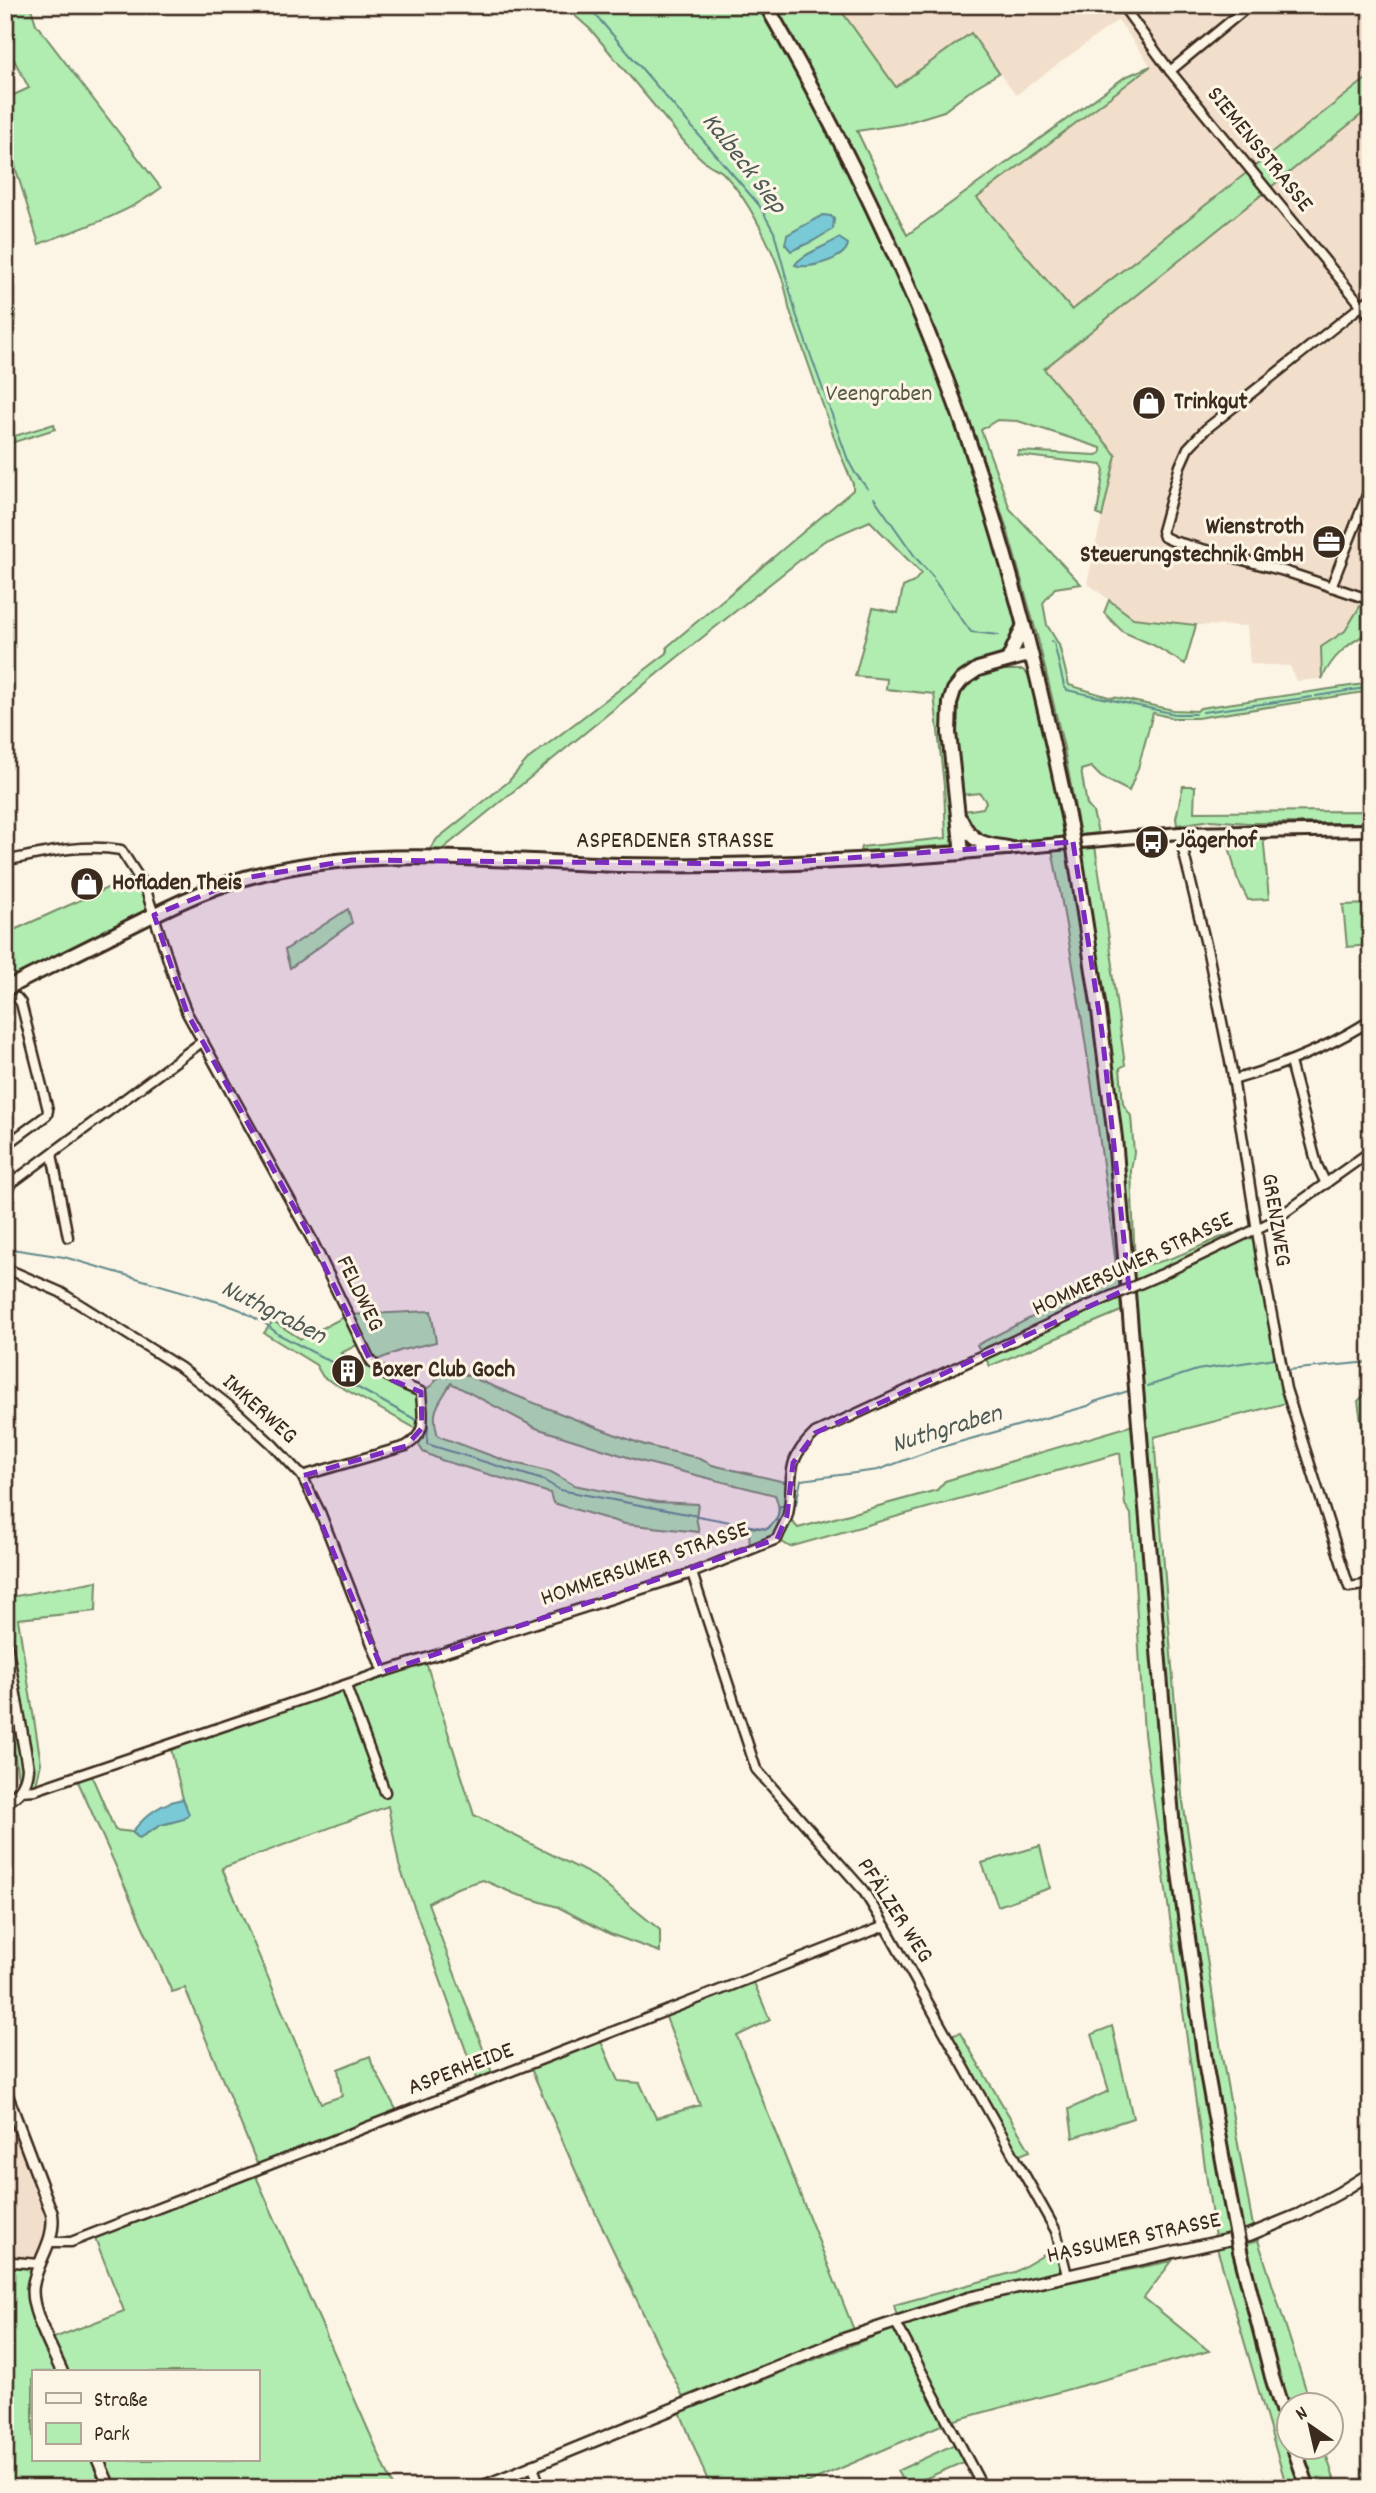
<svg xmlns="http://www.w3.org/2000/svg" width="1376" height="2493" viewBox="0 0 1376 2493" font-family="Dekko,sans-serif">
	<rect width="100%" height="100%" fill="#fcf5e5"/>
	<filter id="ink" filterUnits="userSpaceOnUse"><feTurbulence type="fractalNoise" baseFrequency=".0143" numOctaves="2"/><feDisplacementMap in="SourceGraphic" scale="14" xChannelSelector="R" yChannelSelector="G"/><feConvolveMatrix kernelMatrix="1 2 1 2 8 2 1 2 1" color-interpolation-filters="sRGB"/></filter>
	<g filter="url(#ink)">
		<g fill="#f2dfcb">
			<polygon points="837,5 1371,5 1371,600 1365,598 1345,631 1321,647 1322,679 1296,681 1290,666 1250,664 1247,626 1188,625 1133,618 1087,583 1116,455 1044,369 1072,310 976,198 1151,66 1118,20 1016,95 970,33 896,88"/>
			<polygon points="5,2090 52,2214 40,2264 5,2266"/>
		</g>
		<g fill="#b1ecb1" stroke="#768b68" stroke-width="2" fill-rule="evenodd">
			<path d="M5 5H30L36 24 161 188C126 215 81 228 39 244L14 163 5 164V99L29 88 5 43Z"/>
			<path d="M563 5H759C844 155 920 310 974 474 992 527 1013 581 1016 638L1001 654 979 662 958 676 946 694 944 723 951 787 953 845 860 851 861 847 946 838 944 786 934 694 886 689 887 679 855 676 873 608 898 613 903 587 914 582 921 573 870 521 824 541 679 656 439 852H428L437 839 508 782 527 760 667 653V647L853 490V484L837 446 789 308C784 268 751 201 722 172 718 169 712 167 708 164 700 159 694 151 687 145L591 30Z"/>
			<polygon points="771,5 837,5 896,87 971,33 999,73 974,88 944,111 902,124 857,131 907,235 1125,77 1151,66 977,198 1072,310 1371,75 1371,107 1044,369 1116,455 1102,517 1097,514 1104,470 1102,465 1017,455 1019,451 1096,455 1101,453 1101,448 1018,421 997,420 981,430 1010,509 1081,584 1055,588 1043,603 1047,625 1059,645 1069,685 1112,698 1114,697 1173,710 1197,711 1200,708 1371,683 1371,691 1197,718 1173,718 1153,713 1138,768 1129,791 1101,777 1091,767 1081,770 1087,805 1093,812 1098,833 1080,835 1064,748 1038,639 1007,529 975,435 900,251"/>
			<polygon points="10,288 16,317 5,349 5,289"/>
			<polygon points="54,424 55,429 5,445 5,439"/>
			<path d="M1365 598 1371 600V631C1349 643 1332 656 1322 679L1321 647 1345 631Z"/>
			<polygon points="1109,600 1133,618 1196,625 1185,664 1153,645 1123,632 1104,613"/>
			<path d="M999 670H1023L1031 678 1052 768 1065 839 998 844 968 831 963 811 983 808 986 802 980 793 961 795C957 765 944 697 973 678 981 673 990 672 999 670Z"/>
			<polygon points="1183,786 1195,786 1194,812 1371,811 1371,823 1247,823 1211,820 1177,825 1176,818"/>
			<polygon points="1226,834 1263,834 1269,899 1248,900 1237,878"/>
			<path d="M1082 846H1095L1113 965 1112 972 1125 1065 1120 1068 1123 1104 1131 1116 1134 1153 1131 1170 1135 1266C1173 1263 1198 1245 1232 1233L1234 1240 1258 1229 1290 1402 1154 1437 1182 1795 1222 2057 1253 2226 1243 2230 1210 2061 1196 1958 1175 1778Z"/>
			<path d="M1067 847 1080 920 1105 1094 1123 1286 1119 1287 1121 1311 990 1366 977 1345 1117 1274C1100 1132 1079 990 1052 849Z"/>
			<polygon points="136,875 152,907 5,981 5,934"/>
			<polygon points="1371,904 1371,945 1347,947 1343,905"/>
			<polygon points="348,909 352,923 290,968 285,950"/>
			<path d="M431 1311 436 1342 402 1350 372 1362 361 1343 341 1353 421 1392 432 1385 447 1367C511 1394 574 1420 639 1443 663 1452 690 1452 712 1465L789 1483 787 1516 798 1528 937 1490 945 1481 1133 1425C1159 1695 1177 1967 1229 2234L1215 2238 1144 1734 1131 1514 1125 1505 1120 1453 790 1547 777 1539 750 1551 749 1527 767 1529C780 1520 781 1509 775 1495L640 1461 536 1428 451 1383C438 1406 430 1409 438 1436L503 1460 551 1472 574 1485 657 1502 698 1504 696 1517 699 1532 625 1524 553 1503 550 1493 441 1460 423 1452 416 1440 420 1431 323 1377 316 1365 264 1333 273 1321 301 1339 348 1315Z"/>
			<polygon points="1369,1390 1371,1392 1371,1453 1366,1453 1358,1401"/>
			<polygon points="97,1581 96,1611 18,1619 41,1763 35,1790 20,1791 5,1692 5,1598"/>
			<polygon points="425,1659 474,1815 594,1876 660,1930 660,1952 610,1934 558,1907 515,1894 483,1880 457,1888 428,1903 494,2078 478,2084 399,1865 388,1806 222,1868 321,2103 342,2096 338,2069 370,2056 372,2064 398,2113 258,2166 185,1988 172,1992 76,1777 90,1772 115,1830 132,1832 139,1838 161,1825 173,1822 186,1805 183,1799 170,1745"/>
			<polygon points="1040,1846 1050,1888 998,1906 982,1863"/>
			<polygon points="752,1978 770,2020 737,2036 854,2330 683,2397 576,2172 529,2064 599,2037 618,2081 640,2083 656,2118 700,2105 664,2012"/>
			<polygon points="1112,2026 1133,2118 1073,2138 1069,2109 1109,2091 1092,2034"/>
			<polygon points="960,2033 1030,2151 1015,2157 947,2037"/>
			<path d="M255 2174 394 2488H5V2266L40 2264 32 2289 49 2340 124 2311 93 2233ZM33 2372H257V2460H33Z"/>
			<polygon points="1258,2240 1311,2405 1288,2406 1288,2413 1254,2288 1246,2244"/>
			<polygon points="1231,2245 1288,2426 1288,2448 1308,2488 1287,2488 1217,2248"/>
			<polygon points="1059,2246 1064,2270 967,2293 897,2316 894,2305 1015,2272"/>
			<polygon points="1172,2261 1144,2298 1209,2351 948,2422 795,2488 707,2488 710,2486 680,2412 898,2327 1007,2295"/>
			<polygon points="959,2442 968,2460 906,2487 897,2471"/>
			<polygon points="1300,2448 1324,2448 1337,2488 1314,2488"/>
			<polygon points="534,2472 541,2488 496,2488"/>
		</g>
		<g fill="#7ac9d6" stroke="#61898c" stroke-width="2">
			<polygon points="823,215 831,216 834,219 833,229 813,241 791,251 785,244 787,235"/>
			<path d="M839 238 848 244C846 259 808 270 795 265 800 255 827 246 839 238Z"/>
			<path d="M183 1799 189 1814 184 1819 161 1825 139 1838 132 1832C147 1814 160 1803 183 1799Z"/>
		</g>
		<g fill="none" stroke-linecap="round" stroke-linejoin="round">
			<g stroke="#61898c" stroke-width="2">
				<polyline points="587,5 759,205 774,232 796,314 848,460 855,473 868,489"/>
				<polyline points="874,498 916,558 933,577"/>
				<polyline points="934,580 971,632 999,635"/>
				<polyline points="1051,641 1054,643 1064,686 1067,690 1175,714 1195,714"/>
				<polyline points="1316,696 1371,687"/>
				<polyline points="1203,712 1312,697"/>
				<polyline points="5,1248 64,1257 222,1303 241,1310 267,1325 278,1334 337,1365 333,1374 418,1421"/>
				<polyline points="1287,1370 1370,1362 1369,1390 1371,1392"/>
				<polyline points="1148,1386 1197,1370 1275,1358 1277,1372 1279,1371"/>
				<polyline points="425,1424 428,1427 427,1444 543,1480 560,1490 767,1529 777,1519 780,1506 784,1506"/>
				<polyline points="792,1505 796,1504 801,1480 878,1470 938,1448 1088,1406 1094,1402 1128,1391"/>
			</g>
			<g stroke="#3b2a1e" stroke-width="13">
				<g id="minor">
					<polyline points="1122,5 1170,71 1371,317"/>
					<polyline points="1170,71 1250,5"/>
					<polyline points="1371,298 1206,429 1188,448 1180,466 1162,531 1164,537 1173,541 1284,571 1371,600"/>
					<polyline points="1331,587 1371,485"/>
					<polyline points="1179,833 1208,953 1232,1071 1262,1263 1286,1389 1349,1587 1371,1584"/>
					<path d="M5 861C45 853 80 843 121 850L145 887 177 988 187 1013 311 1238 369 1358C382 1377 400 1383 421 1392 422 1415 429 1433 406 1446L302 1476"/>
					<polyline points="5,1046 6,1046"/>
					<polyline points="1290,1062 1317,1165 1326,1184"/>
					<path d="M1233 1080C1282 1066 1328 1048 1371 1020"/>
					<polyline points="5,1146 47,1115 48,1110 21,1003 17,998"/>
					<polyline points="52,1154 68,1237"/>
					<polyline points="5,1188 203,1041"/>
					<polyline points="5,1268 60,1292 181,1368 236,1411 273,1445 302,1476 320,1512 383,1672"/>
					<polyline points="1160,1275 1273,1221 1371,1151"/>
					<polyline points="692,1573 756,1769 863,1890 885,1926 1056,2231 1067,2275"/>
					<polyline points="346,1686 385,1792"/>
					<path d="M20 1791 35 1790 383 1672 692 1573 777 1539C780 1531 786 1522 788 1514 795 1476 782 1464 815 1433L1088 1306"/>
					<polyline points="50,2242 71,2242 885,1926"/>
					<polyline points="5,2266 14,2262 40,2264"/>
					<polyline points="895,2321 983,2488"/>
					<polyline points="532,2465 541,2488"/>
				</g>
			</g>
			<g stroke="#3b2a1e" stroke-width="15">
				<g id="tertiary">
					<polyline points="5,668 5,698"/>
					<path d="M5 1638 28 1768C27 1784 20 1795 5 1802"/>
					<path d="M5 2090 52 2214C56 2241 37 2260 33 2286 29 2309 53 2350 62 2372"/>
					<polyline points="98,2460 110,2488"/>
					<polyline points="479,2488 844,2339 969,2298 1249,2235 1298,2215 1339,2193 1371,2173"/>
				</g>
			</g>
			<g stroke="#3b2a1e" stroke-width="16">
				<polyline id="secondary" points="962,853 1179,833 1371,830"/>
			</g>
			<g stroke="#3b2a1e" stroke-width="18">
				<g id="primary">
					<path d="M766 5C851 153 926 309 979 472 1017 588 1046 707 1070 826"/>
					<polyline points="1008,660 1024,625"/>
					<path d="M961 820C971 843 986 845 1008 848"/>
					<polyline points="1075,855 1098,1003 1115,1138 1173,1829 1206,2068 1234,2221"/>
					<path d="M5 989C44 969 84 950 123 930 163 910 202 890 245 878 365 844 496 861 619 865 733 867 848 862 962 853L949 733 950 703 954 690 962 680 978 669 1031 654"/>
					<polyline points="1240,2251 1272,2377 1288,2429"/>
					<polyline points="1294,2448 1308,2488"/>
				</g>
			</g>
			<use href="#minor" stroke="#fcf5e5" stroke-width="8"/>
			<use href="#tertiary" stroke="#fcf5e5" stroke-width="10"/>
			<use href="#secondary" stroke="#fcf5e5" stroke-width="10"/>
			<use href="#primary" stroke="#fcf5e5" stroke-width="12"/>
			<g stroke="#3b2a1e" stroke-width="13" stroke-linecap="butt">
				<polyline id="minor-bridge" points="1088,1306 1160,1275"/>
			</g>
			<g stroke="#3b2a1e" stroke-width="18" stroke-linecap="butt">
				<g id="primary-bridge">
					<polyline points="1070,826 1075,855"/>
					<polyline points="1234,2221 1240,2251"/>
				</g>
			</g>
			<use href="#minor-bridge" stroke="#fcf5e5" stroke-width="8"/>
			<use href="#primary-bridge" stroke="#fcf5e5" stroke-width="12"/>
		</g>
	</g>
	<path fill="#7b2cbf" fill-opacity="0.2" stroke="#7b2cbf" stroke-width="5" stroke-dasharray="14 9" stroke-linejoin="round" d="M1073 842 1102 1032 1129 1288 815 1433 793 1463 787 1516 777 1539 383 1672 302 1476 406 1446 422 1428 421 1392 392 1380 369 1358 311 1238 187 1013 154 915 245 878 352 860 762 864Z"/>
	<defs>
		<g id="shop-disc" transform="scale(1.75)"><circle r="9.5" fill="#3b2a1e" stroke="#fcf5e5"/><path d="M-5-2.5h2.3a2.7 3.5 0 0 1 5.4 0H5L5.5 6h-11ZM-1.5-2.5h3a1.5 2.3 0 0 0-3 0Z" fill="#fff"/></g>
		<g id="office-disc" transform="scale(1.75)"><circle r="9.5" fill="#3b2a1e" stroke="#fcf5e5"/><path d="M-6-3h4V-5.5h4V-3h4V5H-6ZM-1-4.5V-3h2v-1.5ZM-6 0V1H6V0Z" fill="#fff"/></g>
		<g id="bus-disc" transform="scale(1.75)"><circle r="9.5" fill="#3b2a1e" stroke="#fcf5e5"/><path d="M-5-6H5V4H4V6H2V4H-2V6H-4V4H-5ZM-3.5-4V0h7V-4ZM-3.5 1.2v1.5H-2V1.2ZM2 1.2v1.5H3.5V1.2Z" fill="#fff"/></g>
		<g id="building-disc" transform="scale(1.75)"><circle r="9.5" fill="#3b2a1e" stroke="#fcf5e5"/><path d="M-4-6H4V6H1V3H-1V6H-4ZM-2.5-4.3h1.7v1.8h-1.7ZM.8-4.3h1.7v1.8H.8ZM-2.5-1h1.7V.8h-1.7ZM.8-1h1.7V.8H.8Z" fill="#fff"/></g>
	</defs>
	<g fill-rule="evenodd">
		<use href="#shop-disc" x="1149" y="403"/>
		<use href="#office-disc" x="1329" y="542"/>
		<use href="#bus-disc" x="1152" y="842"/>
		<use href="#shop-disc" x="87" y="884"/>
		<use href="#building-disc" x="348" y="1371"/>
	</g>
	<g text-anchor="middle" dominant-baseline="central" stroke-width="6" stroke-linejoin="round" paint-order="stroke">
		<g font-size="24" fill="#3b2a1e" stroke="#fcf5e5">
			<text transform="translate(1259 150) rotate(51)">SIEMENSSTRASSE</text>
			<text x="675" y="842">ASPERDENER STRASSE</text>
			<text transform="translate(1275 1220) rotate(81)">GRENZWEG</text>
			<text transform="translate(1133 1265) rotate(-25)">HOMMERSUMER STRASSE</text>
			<text transform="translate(359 1294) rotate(64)">FELDWEG</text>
			<text transform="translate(259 1410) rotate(42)">IMKERWEG</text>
			<text transform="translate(645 1565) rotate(-19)">HOMMERSUMER STRASSE</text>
			<text transform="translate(894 1911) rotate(57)">PFÄLZER WEG</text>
			<text transform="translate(461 2070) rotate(-21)">ASPERHEIDE</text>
			<text transform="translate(1134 2239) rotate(-12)">HASSUMER STRASSE</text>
		</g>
		<g font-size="24" fill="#585a43" stroke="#fcf5e5">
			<text x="879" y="395">Veengraben</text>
		</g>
		<g font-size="24" font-weight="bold" fill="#3b2a1e" stroke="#fcf5e5" text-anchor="start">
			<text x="1174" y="403">Trinkgut</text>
			<text x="1304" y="528" text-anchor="end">Wienstroth<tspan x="1304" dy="28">Steuerungstechnik GmbH</tspan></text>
			<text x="1176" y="842">Jägerhof</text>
			<text x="112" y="884">Hofladen Theis</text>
			<text x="372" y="1371">Boxer Club Goch</text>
		</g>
		<g font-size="26" font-style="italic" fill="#4e5a55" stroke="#fcf5e5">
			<text transform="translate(743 164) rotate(52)">Kalbeck Siep</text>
			<text transform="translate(273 1313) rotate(27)">Nuthgraben</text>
			<text transform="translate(947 1430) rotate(-17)">Nuthgraben</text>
		</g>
	</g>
	<rect width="1376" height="2493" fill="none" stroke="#fcf5e5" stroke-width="28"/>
	<rect x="14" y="14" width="1348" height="2465" fill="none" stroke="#3b2a1e" stroke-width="2.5" filter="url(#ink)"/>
	<rect x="32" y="2370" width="228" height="91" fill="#fcf5e5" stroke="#afa495" stroke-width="2"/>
	<rect x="46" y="2393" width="35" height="10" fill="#fcf5e5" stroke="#afa495" stroke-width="2"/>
	<text x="94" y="2406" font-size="21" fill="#3b2a1e">Straße</text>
	<rect x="46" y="2423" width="35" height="21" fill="#b1ecb1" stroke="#afa495" stroke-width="2"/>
	<text x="94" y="2440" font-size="21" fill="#3b2a1e">Park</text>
	<g transform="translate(1310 2426) rotate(326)"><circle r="33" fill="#fcf5e5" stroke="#afa495" stroke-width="2"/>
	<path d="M0-5L12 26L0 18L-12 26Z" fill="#3b2a1e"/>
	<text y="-10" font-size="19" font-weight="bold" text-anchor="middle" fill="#3b2a1e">N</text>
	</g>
</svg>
